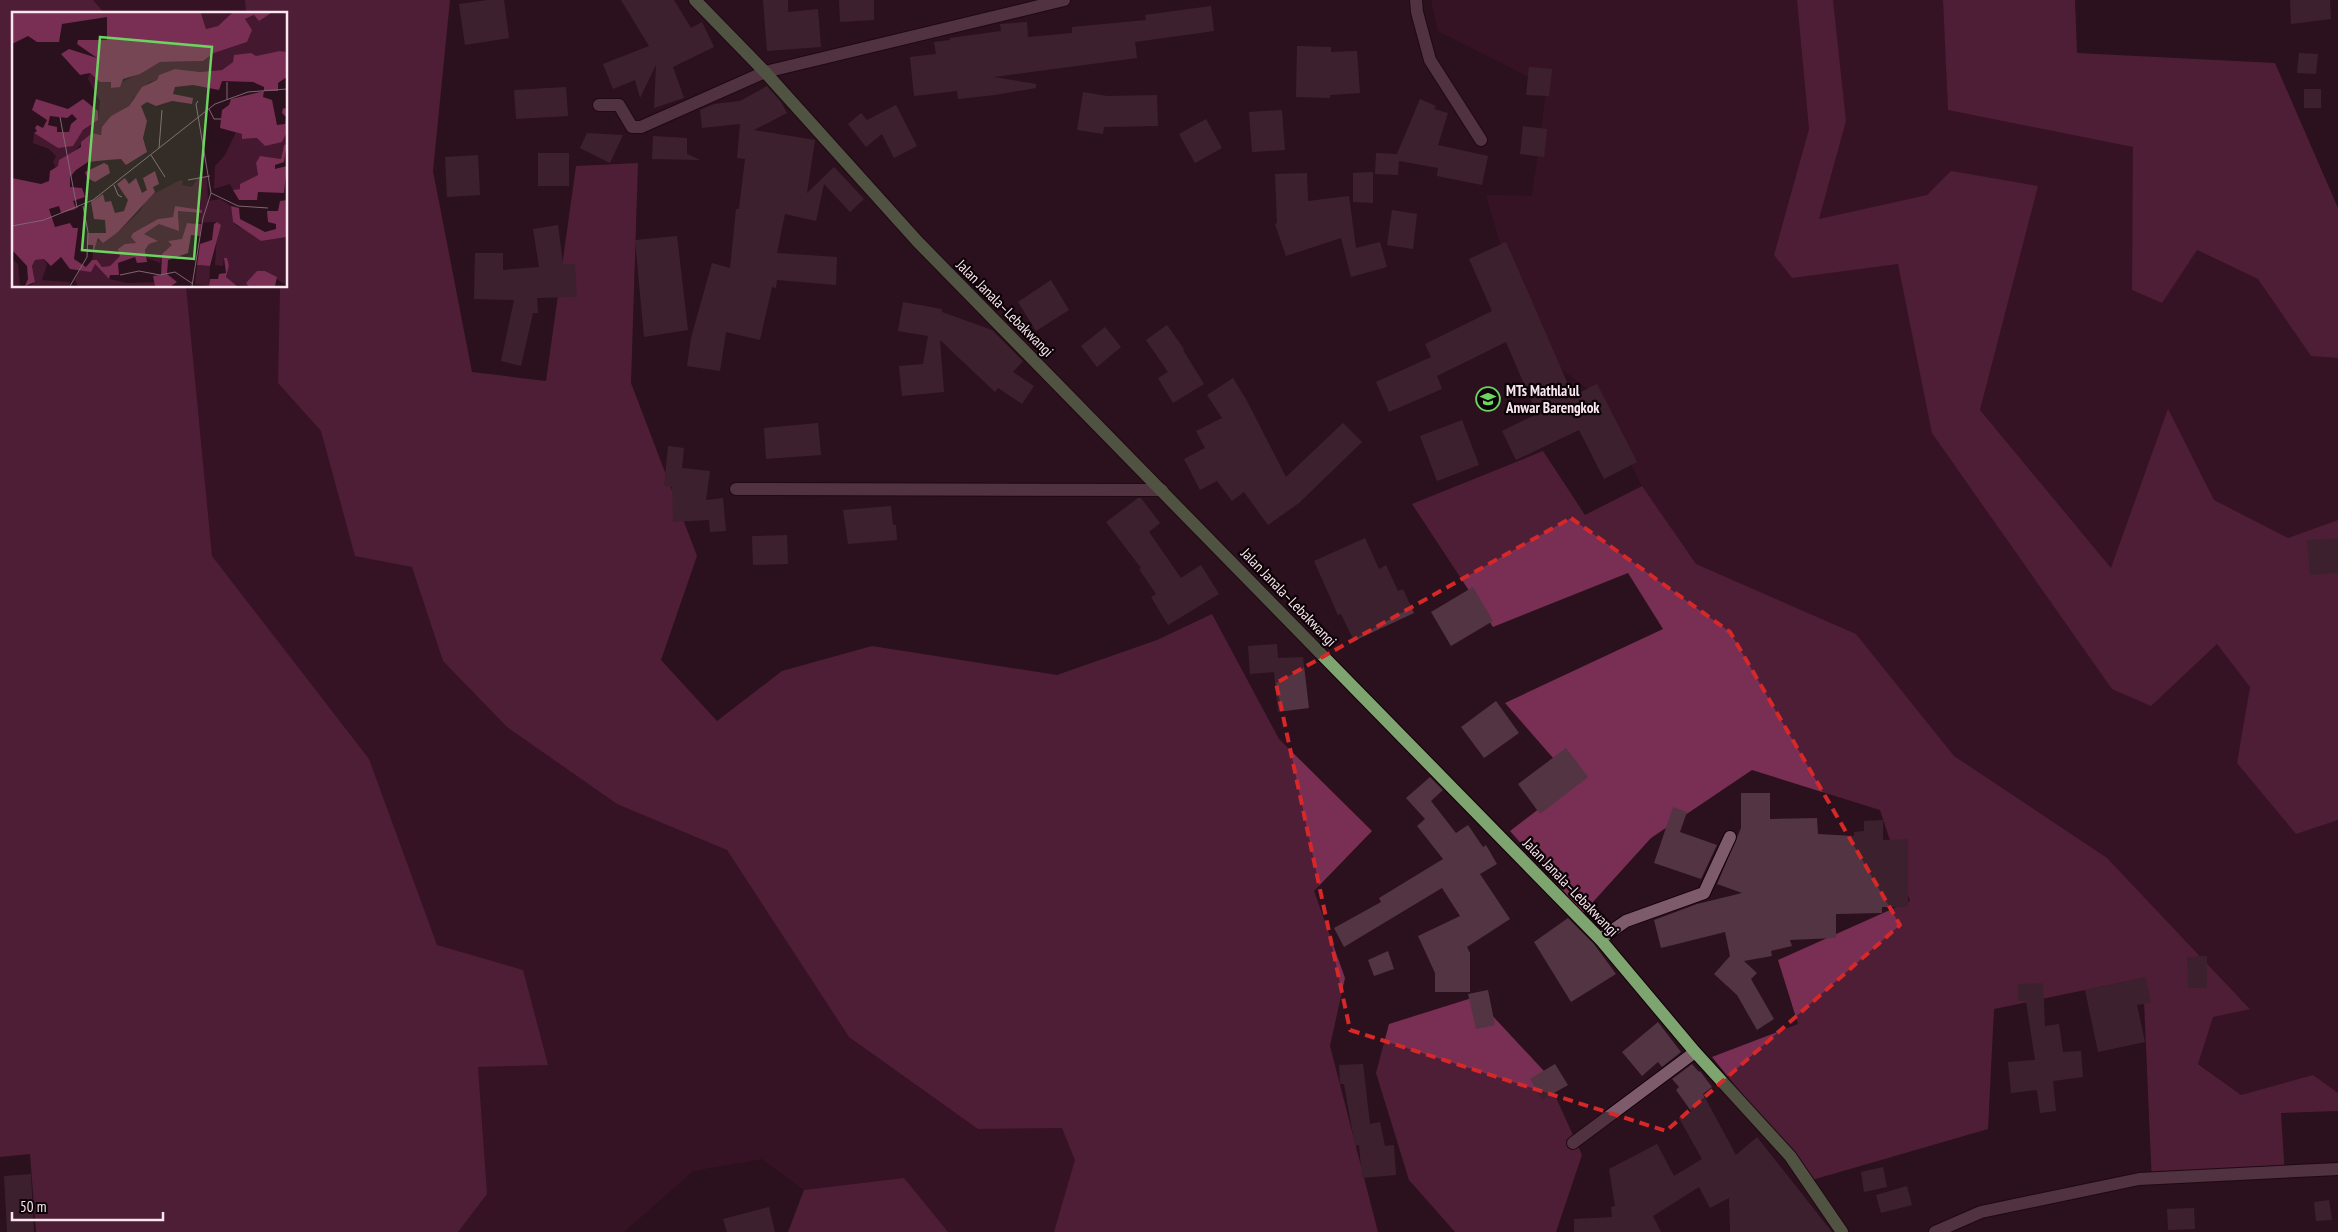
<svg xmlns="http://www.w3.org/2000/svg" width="2338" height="1232" viewBox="0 0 2338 1232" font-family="'PT Sans Narrow',sans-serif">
	<rect width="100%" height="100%" fill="#2b101d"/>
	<g fill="#44182e">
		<polygon points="93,0 245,0 246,14 105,14"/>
		<polygon points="1431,0 1797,0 1809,129 1774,255 1792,278 1898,264 1933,433 2151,706 2217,644 2250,687 2237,763 2296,834 2338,820 2338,1093 2313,1075 2241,1095 2198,1063 2213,1017 2250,1008 2107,858 1954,756 1856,634 1696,564 1642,486 1596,395 1541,354 1501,246 1486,195 1532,196 1547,86 1438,31"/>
		<polygon points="1833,0 1943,0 1948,110 2134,147 2132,290 2162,303 2196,250 2258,279 2311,356 2338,358 2338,520 2288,538 2214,500 2168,410 2112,569 1980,410 2038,186 1951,172 1927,195 1819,219 1846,121"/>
		<polygon points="186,286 280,286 278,383 321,431 355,555 412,567 443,661 507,727 617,804 727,850 849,1037 978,1129 1062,1128 1076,1160 1054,1232 948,1232 904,1178 804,1190 762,1159 693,1171 624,1232 458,1232 487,1194 478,1067 547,1065 523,971 437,945 369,759 212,556"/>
	</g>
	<g fill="#792e54">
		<polygon points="0,0 93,0 105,14 14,14 14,286 186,286 212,556 369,759 437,945 523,970 548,1065 478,1067 487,1194 458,1232 36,1232 30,1154 0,1157"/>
		<polygon points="245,0 450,0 433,171 472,372 546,381 576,166 638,163 631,383 697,556 661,660 717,721 782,671 872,646 1057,675 1157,640 1212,614 1279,739 1372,831 1314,891 1345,978 1330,1046 1378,1232 1054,1232 1075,1160 1062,1128 978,1129 849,1037 727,850 617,804 507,727 443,661 412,567 355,556 321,431 278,383 280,286 286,286 286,14 246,14"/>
		<polygon points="1797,0 1833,0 1846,121 1819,219 1927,195 1951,171 2038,186 1980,410 2111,568 2168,409 2214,500 2288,538 2338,520 2338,820 2296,834 2237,763 2250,687 2217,644 2151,706 2112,689 1932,433 1898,264 1792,278 1774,255 1809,129"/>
		<polygon points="1943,0 2075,0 2077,53 2275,63 2338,208 2338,358 2311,356 2258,279 2197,250 2162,303 2132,290 2133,147 1948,110"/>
		<polygon points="1543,451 1585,515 1642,486 1696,564 1856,634 1954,756 2107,858 2250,1009 2213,1017 2198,1064 2241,1095 2313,1075 2338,1093 2338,1111 2281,1113 2285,1177 2152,1184 2143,978 1994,1009 1988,1129 1812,1180 1712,1057 1798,1024 1778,960 1910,901 1880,810 1752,770 1651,838 1583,913 1510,831 1574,782 1505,703 1663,629 1628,573 1493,627 1412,504"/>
		<polygon points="1475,997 1544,1071 1582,1155 1556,1232 1455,1232 1409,1180 1376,1073 1389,1024"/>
		<polygon points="904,1178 948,1232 788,1232 804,1190"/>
	</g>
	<g fill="#533442">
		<polygon points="488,0 504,0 509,38 465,45 459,4"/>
		<polygon points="621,0 674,0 691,28 702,22 714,47 673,67 684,98 654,108 656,65 640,98 635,80 613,89 603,64 649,46"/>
		<polygon points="763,0 788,0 788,12 818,9 821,47 767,51"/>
		<polygon points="839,0 874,0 874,20 840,22"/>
		<polygon points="2290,0 2330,0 2331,19 2291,24"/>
		<polygon points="1211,6 1214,31 1135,42 1137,58 994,77 1036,84 1036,88 995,95 958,99 957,91 914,96 910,57 936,54 934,42 950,40 950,38 1001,31 1000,24 1027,22 1028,37 1072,33 1072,27 1146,20 1145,15"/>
		<polygon points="1297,46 1331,47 1331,52 1357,51 1360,93 1330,95 1330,98 1296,97"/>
		<polygon points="2299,53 2318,54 2316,74 2297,73"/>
		<polygon points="1529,67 1552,69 1549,96 1526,95"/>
		<polygon points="767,86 781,102 787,113 754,130 815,140 807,193 834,167 864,199 850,212 824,184 816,221 785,214 777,253 837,257 836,285 777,280 776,288 772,287 760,340 726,332 720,371 687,366 691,338 712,263 730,268 736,209 739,209 745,159 737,158 740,124 702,128 700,110 714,104 740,101"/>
		<polygon points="566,87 568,116 516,119 514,90"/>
		<rect x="2304" y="89" width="17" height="19"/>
		<polygon points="1083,92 1107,96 1157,95 1158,126 1104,127 1103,134 1077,130"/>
		<polygon points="1420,99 1436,106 1434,109 1448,113 1438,145 1488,156 1482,185 1437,176 1438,168 1399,161 1398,175 1375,174 1376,153 1397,154"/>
		<polygon points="896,105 917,146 894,158 882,134 866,147 848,124 861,113 867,120"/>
		<polygon points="1282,110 1285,150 1252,152 1249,112"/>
		<polygon points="1206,119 1222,148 1195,163 1179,134"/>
		<polygon points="1523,126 1547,129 1544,157 1520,154"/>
		<polygon points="587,133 623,135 610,163 580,148"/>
		<polygon points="653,136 687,138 687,154 700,160 652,159"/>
		<rect x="538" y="153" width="31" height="33"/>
		<polygon points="478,155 480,195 447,197 445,157"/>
		<polygon points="1373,172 1373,203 1353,202 1353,173"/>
		<polygon points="1307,173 1308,201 1349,196 1356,248 1380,242 1387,267 1351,277 1341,238 1286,256 1275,224 1277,223 1275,174"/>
		<polygon points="1392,210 1417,214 1413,249 1387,245"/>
		<polygon points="558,225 563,264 575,264 577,297 537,298 538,313 533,313 521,366 501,361 514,300 474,299 475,253 503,253 503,270 539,267 533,229"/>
		<polygon points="677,236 688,330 644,337 635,240"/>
		<polygon points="1506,242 1573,396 1597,384 1637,462 1604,479 1579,430 1516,460 1502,431 1537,414 1506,342 1437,376 1442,389 1389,412 1376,382 1431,357 1425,344 1492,311 1469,259"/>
		<polygon points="1051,280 1069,310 1036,331 1018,302"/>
		<polygon points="903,302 942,309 942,312 992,330 1023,361 1013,372 1034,386 1022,404 998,388 995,392 940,340 944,392 902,396 899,366 923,364 928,336 898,331"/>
		<polygon points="1167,325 1184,349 1183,350 1204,384 1173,403 1158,378 1168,372 1146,340"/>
		<polygon points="1105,327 1121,347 1097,367 1081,346"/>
		<polygon points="1233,378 1247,401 1286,477 1343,423 1362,442 1299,503 1268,525 1244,492 1232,501 1217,481 1200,490 1184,459 1205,448 1196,431 1222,418 1207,395"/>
		<polygon points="1462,420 1479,465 1437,481 1420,436"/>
		<polygon points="818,423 821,455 766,459 764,428"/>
		<polygon points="668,446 684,448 682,468 710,471 706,500 723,498 726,531 710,532 709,520 673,522 672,487 664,486"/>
		<polygon points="1138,498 1141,498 1160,523 1149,532 1181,578 1201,565 1219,594 1168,625 1151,597 1156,594 1139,569 1141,568 1106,522"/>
		<polygon points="891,506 893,525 896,525 897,540 848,544 843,510"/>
		<polygon points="787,535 788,564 753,565 752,536"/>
		<polygon points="1365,538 1379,569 1386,565 1398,591 1403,589 1414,613 1354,641 1341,614 1338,615 1314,561"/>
		<polygon points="2338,538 2338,573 2310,575 2307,540"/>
		<polygon points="1473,587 1493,621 1451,646 1431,612"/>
		<polygon points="1277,644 1278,658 1303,657 1309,708 1278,712 1274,672 1250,674 1248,646"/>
		<polygon points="1496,701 1519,733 1484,758 1461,727"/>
		<polygon points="1566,748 1588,777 1540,814 1518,784"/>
		<polygon points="1430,777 1443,790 1431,801 1456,833 1468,825 1483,847 1486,845 1497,864 1480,874 1510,919 1467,947 1470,953 1470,992 1435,992 1435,973 1418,936 1460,916 1442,888 1344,947 1334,928 1381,902 1379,898 1443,859 1417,826 1425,819 1406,798"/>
		<polygon points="1741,793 1770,793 1770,819 1817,818 1818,834 1854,836 1854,832 1864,831 1864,821 1883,820 1883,840 1908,839 1908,907 1882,907 1882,913 1836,914 1836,938 1790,940 1792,946 1771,951 1772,956 1744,961 1757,973 1751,979 1774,1019 1757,1030 1737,995 1714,974 1730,956 1725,932 1661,948 1654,920 1697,904 1742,893 1717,884 1741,828"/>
		<polygon points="1673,807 1687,812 1680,832 1717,845 1701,879 1654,863"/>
		<polygon points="1568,918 1594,944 1616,974 1571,1002 1534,942"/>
		<polygon points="1388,951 1394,969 1374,976 1368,960"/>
		<polygon points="2207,956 2207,988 2188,988 2187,957"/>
		<polygon points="2146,977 2151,1003 2137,1005 2145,1042 2098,1052 2085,990"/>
		<polygon points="2043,983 2045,1026 2059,1024 2063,1052 2081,1051 2083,1077 2053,1081 2056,1111 2040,1113 2037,1090 2011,1093 2008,1062 2035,1060 2026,1001 2018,1001 2018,984"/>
		<polygon points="1488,990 1495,1025 1476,1029 1468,994"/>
		<polygon points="1658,1022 1681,1052 1662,1067 1658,1062 1642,1076 1622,1052"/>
		<polygon points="1363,1064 1370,1124 1380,1122 1385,1146 1394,1145 1396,1175 1362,1178 1359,1145 1355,1146 1344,1084 1340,1084 1339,1065"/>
		<polygon points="1555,1064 1568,1085 1542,1100 1530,1079"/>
		<polygon points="1692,1064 1699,1072 1700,1071 1712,1087 1703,1094 1736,1155 1757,1137 1832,1232 1730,1232 1729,1198 1710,1208 1699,1187 1653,1216 1661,1232 1574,1232 1574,1219 1612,1217 1611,1207 1615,1206 1609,1169 1657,1144 1674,1176 1702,1159 1679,1118 1691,1111 1676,1090 1679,1087 1672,1079"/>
		<polygon points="1883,1167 1887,1187 1864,1192 1861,1172"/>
		<polygon points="31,1174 34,1232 7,1232 4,1176"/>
		<polygon points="1907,1186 1912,1205 1881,1213 1876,1195"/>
		<polygon points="2329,1200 2332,1220 2316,1221 2314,1202"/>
		<polygon points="769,1207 775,1232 727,1232 723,1219"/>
		<polygon points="2194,1208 2195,1229 2168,1230 2167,1209"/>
	</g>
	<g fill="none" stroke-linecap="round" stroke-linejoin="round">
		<g stroke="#120008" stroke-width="14">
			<g id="minor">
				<polyline points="1416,0 1417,12 1430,60 1481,140"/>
				<polyline points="599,105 619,105 632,127 641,127 765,72 1064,0"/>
				<polyline points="736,489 1162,490"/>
				<polyline points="1600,939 1626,921 1704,893 1730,837"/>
				<polyline points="1573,1143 1695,1052"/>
				<polyline points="1935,1232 1981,1212 2139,1179 2338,1169"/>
			</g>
		</g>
		<g stroke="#120008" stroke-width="14">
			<polyline id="primary" points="695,0 765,72 918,242 1600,939 1695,1052 1790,1156 1842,1232"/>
		</g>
		<use href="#minor" stroke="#7d5b6a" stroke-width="12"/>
		<use href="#primary" stroke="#7ea46f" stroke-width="12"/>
	</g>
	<path d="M0 0H2338V1232H0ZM1571 518 1730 632 1900 925 1666 1131 1350 1030 1276 683Z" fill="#2b101d" fill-opacity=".55" fill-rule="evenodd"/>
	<path fill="none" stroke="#d62828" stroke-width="4" stroke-dasharray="10 6" stroke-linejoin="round" d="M1571 518 1730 632 1900 925 1666 1131 1350 1030 1276 683Z"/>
	<defs>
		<g id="school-ring" transform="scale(1.25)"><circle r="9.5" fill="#0c0307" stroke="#6dd361" stroke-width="1.5"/><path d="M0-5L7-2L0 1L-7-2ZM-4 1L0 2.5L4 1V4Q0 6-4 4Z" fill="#6dd361"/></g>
	</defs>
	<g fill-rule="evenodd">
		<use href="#school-ring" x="1488" y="399"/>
	</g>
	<g text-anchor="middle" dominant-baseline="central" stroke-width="4.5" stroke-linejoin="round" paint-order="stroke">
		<g font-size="15" fill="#fae6ee" stroke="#0c0307">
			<text transform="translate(1005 308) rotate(45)">Jalan Janala–Lebakwangi</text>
			<text transform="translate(1289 597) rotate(46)">Jalan Janala–Lebakwangi</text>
			<text transform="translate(1571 887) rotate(46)">Jalan Janala–Lebakwangi</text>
		</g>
		<g font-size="15" font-weight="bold" fill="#fae6ee" stroke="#0c0307" text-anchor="start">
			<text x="1506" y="390">MTs Mathla'ul<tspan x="1506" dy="17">Anwar Barengkok</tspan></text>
		</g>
	</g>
	<g transform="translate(12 12)">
		<rect width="275" height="275" fill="#2b101d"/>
		<path d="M189 1H220L206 14 194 17ZM275 1V40L244 44 221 50 210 58 188 60 163 57 147 63 145 68 137 70 122 85 117 94 99 104 89 122 77 125 44 156 41 150 44 144 37 137 21 131 22 121 46 136 86 108 88 89 76 67 78 61 88 70H99V76L148 50 191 49 202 41 235 30 233 7 243 3ZM224 120 230 122V127L245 126 253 134 275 120V132L272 133 269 147 244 151 246 163 228 172V177L221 178 218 172 202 177 203 154 213 143ZM195 164 196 189 208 187 219 194 221 210 225 214 236 218 249 229 275 225V274L253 259 234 271 236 274 219 272 214 265 217 254 212 246 211 254 203 253 205 220 208 217 205 210 175 211 170 228 150 242 148 251 135 246 133 239 137 232 145 229 132 222 147 212 167 208 166 198 190 201V198L163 194 161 205 146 207 121 221 124 231 98 254 90 255 85 248H80L83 230 106 220 128 199 136 185 166 169 171 168 170 173 180 175 186 165ZM0 247 6 252 8 274H0ZM32 247 35 253 30 268 58 270 57 274H18L23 270 20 254 23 248ZM83 252 97 267 116 271 144 270 143 274H66L63 268 67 259ZM185 253 198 254 197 274 183 272Z" fill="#44182e"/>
		<path d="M0 1H189L194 17 206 14 220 1H259L247 9 242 3 233 7 240 18 235 30 202 41 191 49 148 50 128 62 111 67 108 75 99 76V70H88L78 61 68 63 49 42 57 37 85 46 65 32 66 28H95V5L50 12 47 30H25L16 24 0 32ZM268 39 275 40V65L266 71V79H252L251 85 260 88 265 113 273 112 274 105 270 101 271 96 275 97V120L270 130 253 134 245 126 230 127V122L208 116 210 98 217 93 219 87 252 79V75L241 70 210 69 207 78 181 73 163 75 161 82 181 86 180 92 160 89 144 94 135 90 129 94 135 109 131 126 135 140 114 153 109 147 95 148 76 150 64 158 58 165V175L70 176 73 185 61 189 64 197 49 201 47 194 37 197 43 215 58 211 61 216H66L62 247 74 255 80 248H85L90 255 98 254 108 244 106 237 113 232 124 231 119 225 121 221 146 207 161 205 163 194 190 198V201L166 199 167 219 147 212 132 222 146 229 137 232 133 238 135 250 125 251 123 245 106 251 107 263H98L97 267 83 252 79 260 58 257 49 245 39 254 32 247 23 248 20 254 23 270 13 274 16 267 15 254 0 238V166L29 172 37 169 38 159 46 154 47 148 69 135V130L80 121 89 123 90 115 99 104 117 94 130 75 145 68 147 63 163 57 188 60 210 58 221 50 222 43 239 41 244 44ZM24 87 56 97 71 87 86 99V108L71 118 61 134 46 136 22 121 25 119 23 116 25 113 31 116 35 108 20 98ZM60 102 65 107 59 112 57 120H45V115L36 113 38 104 55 106ZM275 132 272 150 263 153V157L275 154 272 181 246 180 245 188H227L221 178 228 177V172L246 163 244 151 248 144 269 147 272 133ZM92 151 96 153 98 161 83 170 75 166 73 160ZM143 159 147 172 141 175 143 180 106 220 91 231 86 226 81 241V233H75L76 221H94L93 208 82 207 79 190 91 182 93 190 99 189 103 201 112 199 116 188 105 172 113 166 117 172 124 166 130 181 135 178 131 166ZM275 188V225L249 229 221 210 219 194 227 196 228 207 253 220 264 217V212L256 210 255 199H266L268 189ZM205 210 209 213 198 254 185 253 188 232 200 228 202 212ZM175 211 189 212 188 224 179 223 176 241 156 248 155 262 165 270 159 274H143L141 264 149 263 150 242 160 233 156 229 170 227ZM212 246H215L217 254 214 265 225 274H197L198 267H206L207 262 214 261ZM245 259H253L265 265 263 274H236L234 271Z" fill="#792e54" fill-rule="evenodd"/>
		<path fill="none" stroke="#7e6671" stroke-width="1" d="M215 87V70M197 97 202 107H209M48 105 65 196M147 136 150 98M139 143 153 165M176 168 198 164M102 173 106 183 110 185M199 181 226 194 256 196M0 214 32 208 81 188 203 92 236 80 275 77M108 263 127 259 148 263 163 260 181 272M58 274 75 245 76 220 71 194M180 274 191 206 199 181 184 92 186 89"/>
		<path fill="#6dd361" fill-opacity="0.15" stroke="#6dd361" stroke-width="2.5" d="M88 25 200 35 182 247 70 238Z"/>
		<rect width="275" height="275" fill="none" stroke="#fae6ee" stroke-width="2.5"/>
	</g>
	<path d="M12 1212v8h151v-8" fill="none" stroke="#fae6ee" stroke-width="2.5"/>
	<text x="20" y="1212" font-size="15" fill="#fae6ee" stroke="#0c0307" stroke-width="4" paint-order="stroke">50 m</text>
</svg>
